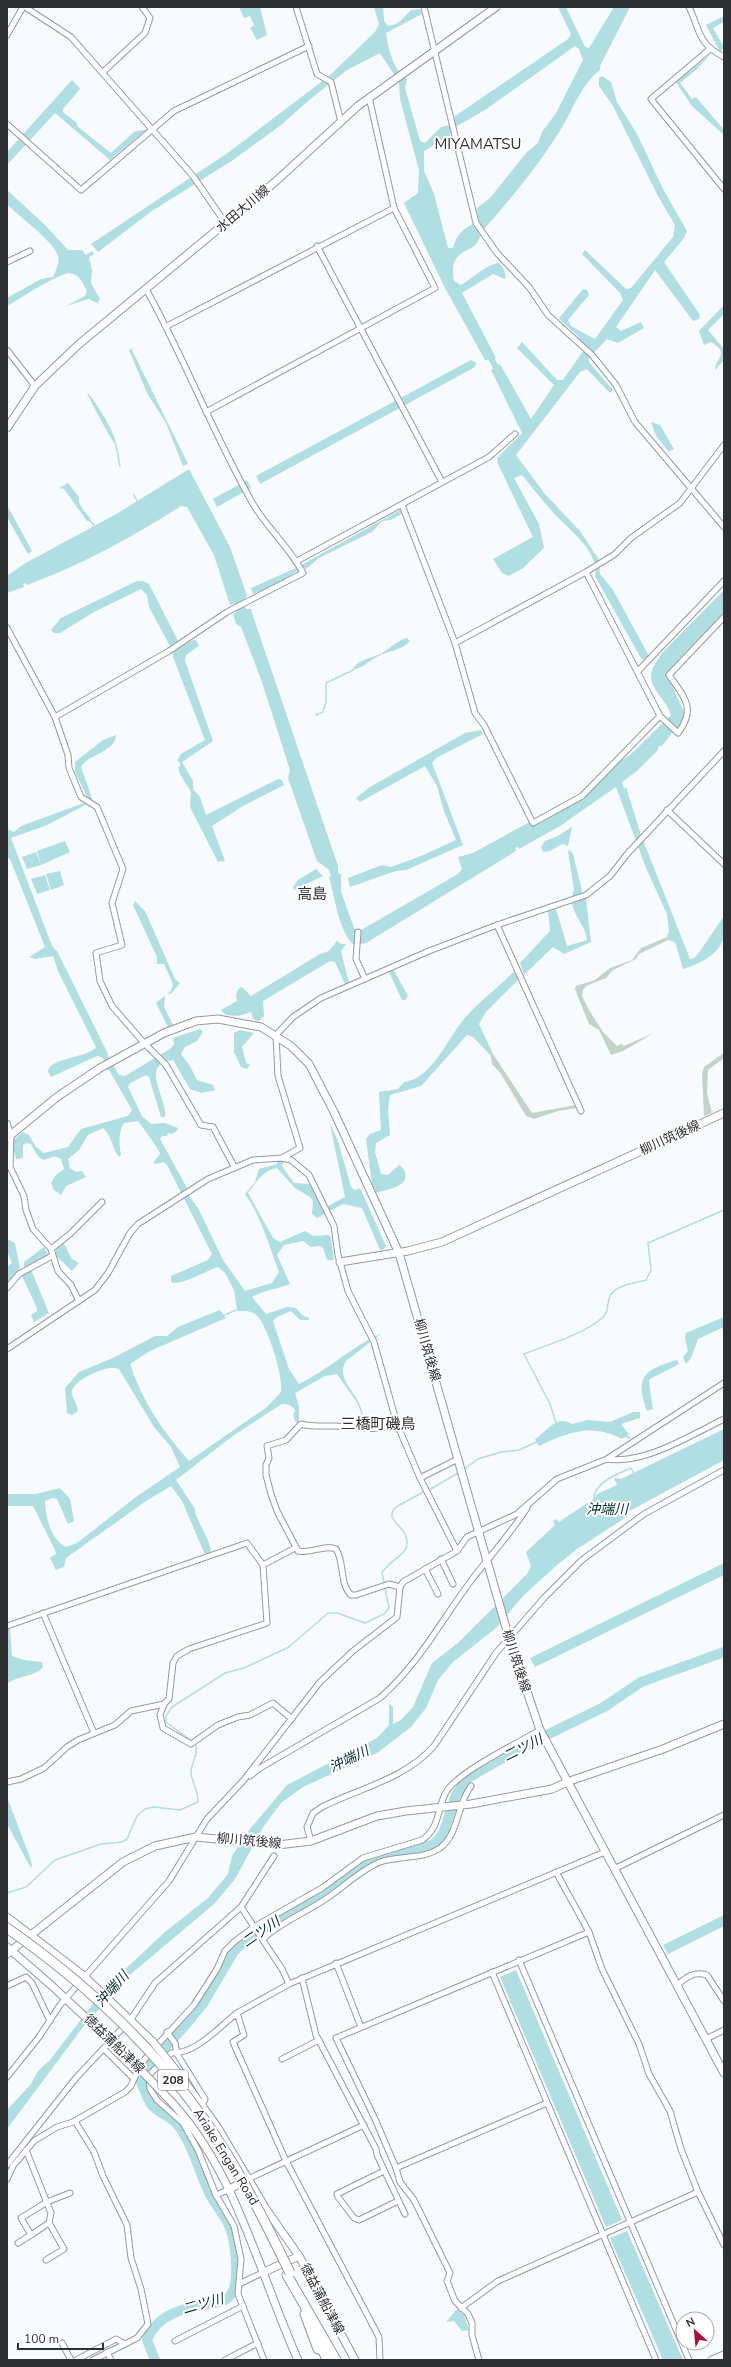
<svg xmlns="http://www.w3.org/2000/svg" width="731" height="2367" viewBox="0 0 731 2367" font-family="'Nunito Sans','Noto Sans JP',sans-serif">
	<rect width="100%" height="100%" fill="#f7fafe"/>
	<g fill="#c0d5c5">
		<polygon points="667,937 668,940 639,954 636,959 613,970 606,978 586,986 583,990 582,996 589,1010 603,1032 617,1046 621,1044 624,1046 654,1033 623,1051 611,1055 599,1030 589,1024 575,989 576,986 595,980 610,968 632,960 641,948"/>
		<polygon points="724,1053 724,1058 708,1070 707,1093 712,1113 704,1116 702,1074 704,1067"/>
		<polygon points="493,1054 532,1113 576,1105 578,1108 558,1111 534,1119 526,1116 501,1074 492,1064 491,1056"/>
	</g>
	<g fill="#afdee3" fill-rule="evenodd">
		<polygon points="239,7 260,7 267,35 257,40 250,28 254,25 250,16 244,18"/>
		<path d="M374 7H383L384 21 388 26C400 25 403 17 411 10L420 9 422 14 386 33C388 48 393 70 407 79L405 88 420 141 425 143 441 127 449 125 454 121 455 116 568 39 571 34 558 7H566L585 47 589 48 614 7H630L600 66V70C580 86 574 108 561 129 539 165 512 197 484 229L482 227 478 231 480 236C476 256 447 245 454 281L461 285C473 278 484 266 498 263 504 267 506 272 505 279L493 274 462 293 496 358 490 361 485 360 445 288 404 203 418 193 419 170 400 99 399 82 380 53 347 70 308 101 281 125 233 160 152 211 98 252 91 244 229 152 329 76 375 32 379 24ZM575 46 579 49 583 60 556 113 542 132 538 143 527 152 490 198 477 208 479 223 476 228 473 224C462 229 456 236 453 248H448L434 194 424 171V151L450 136 452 129 485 110Z"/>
		<polygon points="724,16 724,22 713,28 724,47 720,52 706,25"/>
		<polygon points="711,54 697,69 680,83 692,99 696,97 724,130 724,135 692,106 676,82"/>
		<path d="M602 76 611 82 617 102 637 134 663 189 687 231 684 238 664 262 700 315 699 319 693 321 655 270 616 327 621 331 641 322 644 328 618 343 607 339 589 358V362L613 390 610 393 587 369 580 372 516 455 545 494 580 531 599 560 600 574 613 590 649 656 642 660 595 576C600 550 566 528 551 510 541 499 531 486 522 475L514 478 539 524 544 548 523 568 509 576 502 573 493 559 533 537 497 462 498 461 497 458 522 433 491 370 500 364 531 419 554 385 517 348 522 342 557 380H563L586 347 576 334 559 319 560 317 583 289 587 290 589 295 568 320 571 326 595 339 623 300 620 293 582 254 585 250 626 289 631 288 673 237 675 225 658 196 613 106 599 86V78Z"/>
		<polygon points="72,80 80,89 63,109 63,112 77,123 78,127 111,153 134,132 147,129 110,160 55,113 7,165 7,152"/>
		<path d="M7 190 44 224 68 250H82L86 255 92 251 94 254 89 257 92 270 91 283 100 299 97 303 89 299 66 306 85 296 87 291C83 283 79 273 68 273 45 281 28 294 7 306V298L41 279 53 277C56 270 60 263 58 256 54 241 19 217 7 204Z"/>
		<path d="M724 305V314L708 330 724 349V360L715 370C715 358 731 354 711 342L704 345 699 331Z"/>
		<polygon points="133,348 132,350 188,464 183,466 166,423 147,393 129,350"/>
		<polygon points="471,360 476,363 475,367 260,484 256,476"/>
		<path d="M87 393C93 396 118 438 116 445 113 444 90 400 87 393Z"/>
		<polygon points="651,422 660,425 674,449 669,452 656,436"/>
		<path d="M189 469 230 547 247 596 243 601 246 609H251L254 619 338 866V873L341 874V892L356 933 458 874 462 869 458 857 473 853 582 793 605 769 629 756 671 715C668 700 646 687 652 670 654 664 659 659 661 654L724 590V612L666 673 685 714 681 725 675 729 661 747 659 745 658 750 637 771 622 782 624 788 626 787 641 835 690 959 694 958 698 954 724 916C724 922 725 930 724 936 720 955 699 964 683 969L675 942 668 940 667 937 669 931 667 914 646 868 616 787 560 826 519 849 518 847 515 848 516 851 366 943 354 945C339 932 335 898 329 877L331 876 329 870 317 861 288 778 290 770 262 682 241 627 236 624 233 614 236 613 234 604 230 605 214 555 187 507 181 506C132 537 82 565 27 585L25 583 23 584 24 587 7 593V576L24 564 118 513Z"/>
		<polygon points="247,480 251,488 217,507 213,499"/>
		<path d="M68 483 79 497C77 505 86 513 91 519L87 521 64 489 59 488Z"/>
		<polygon points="7,505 32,551 28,554 8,519"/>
		<polygon points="400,510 403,513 391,520 382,521 372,532 319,558 306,569 303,567 279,583 253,594 251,588 296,568"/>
		<polygon points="137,581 143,581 149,584 178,641 170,646 149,607 147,595 141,589 94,612 60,633 54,633 51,630 61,618"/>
		<path d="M407 638 410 641C400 652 387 650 375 658 368 662 362 668 353 670 356 659 374 658 382 653 391 648 396 641 407 638Z"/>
		<polygon points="193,640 196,640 199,646 186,655 185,661 213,741 182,762 193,781 193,789 200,797 206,815 278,779 282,780 284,785 243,806 212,826 225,861 218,862 190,807 191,792 180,774 178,767 180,767 180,762 177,761 181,754 205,740 173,657 173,652"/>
		<polygon points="481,730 483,734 436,758 432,763 463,845 406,870 396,871 350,887 348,878 382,865 391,867 421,856 456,840 444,811 437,786 425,766 360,802 356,798 370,787 465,733"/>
		<path d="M116 735C116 752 88 754 81 767L93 801 47 825 11 838 52 946 57 951 108 1054 101 1057 97 1056 51 1077 48 1072C49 1057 89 1058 96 1047L58 971 53 956 35 959 29 957 45 947 10 859 7 857V829L14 832 21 826 84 803 88 799 75 772V762L103 740Z"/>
		<polygon points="572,827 568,846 562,844 550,851 543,852 541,847 545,841 558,836"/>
		<polygon points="65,841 70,852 41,865 37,851"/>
		<path d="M570 850 573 854 582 891 586 899 591 942 564 954 553 947 524 975 520 963 550 931 548 911 556 909 567 946 587 940C586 923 565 909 574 890L568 851Z"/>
		<polygon points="36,852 41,865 27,869 22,857"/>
		<polygon points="316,869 323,876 294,890 293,887 298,880"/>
		<polygon points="60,871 64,885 51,890 46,874"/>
		<polygon points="45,875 50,890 37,894 31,879"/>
		<polygon points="135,901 145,911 175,979 180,983 172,993 165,995 164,1007 173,1025 168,1027 156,1003 171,991 173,984 164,964 157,964 157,957 133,905"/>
		<polygon points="337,941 341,944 346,944 341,951 349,983 345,984 335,962 330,961 263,1001 264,1016 259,1021 254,1020 251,1012 238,1016 226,1015 221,1010 237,1001 236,994 239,988 242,987 251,996 320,954 329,951"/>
		<polygon points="393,969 408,996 405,1000 402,1000 389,972"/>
		<path d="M515 970 519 979 486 1012 479 1024 493 1054 491 1056 473 1037 467 1035 421 1086 390 1095 388 1109 390 1135 376 1143 375 1152 381 1174 388 1175 399 1165C402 1167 404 1169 405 1173 409 1187 386 1190 376 1193L372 1184 366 1139 370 1134 381 1130 379 1092 398 1089 404 1082C432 1079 447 1039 464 1019 479 1001 499 988 515 970Z"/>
		<path d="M200 1029 203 1032 197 1041 185 1047 181 1054 190 1066 197 1080 213 1085 215 1090 201 1093 190 1089 173 1060C138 1064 168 1099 165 1117H161L149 1077 146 1075 130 1083 128 1087 142 1116 151 1124 165 1123 178 1128 177 1131 171 1134 168 1133 167 1136H162L160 1139 187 1188 185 1190 198 1208 223 1260 245 1291 272 1283 279 1272C269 1246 262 1218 245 1194L255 1182 259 1169 277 1164V1160L284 1162 282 1166 294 1183 310 1184 322 1209 345 1197 330 1124 338 1141 351 1187 355 1190 359 1188 361 1190 386 1246 384 1249 380 1250 362 1208 343 1204 317 1218 312 1214 313 1201 310 1197 295 1188 277 1168C262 1170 257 1182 248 1193L273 1238 280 1242 305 1231 313 1236 329 1235 331 1238 334 1260H327L323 1248 320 1246 311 1247 303 1241 284 1245 277 1255 290 1284C280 1288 259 1292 252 1297L266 1314 287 1307 296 1308 302 1315 309 1318V1320H300L291 1311 277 1317 273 1321 289 1369 299 1384C328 1370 352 1346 382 1333L346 1361C336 1376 353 1390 359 1403 362 1409 363 1416 364 1422L358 1404 337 1374 325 1376 295 1393 299 1407V1421L296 1423 293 1415 295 1411C293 1405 288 1404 282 1404L234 1435 176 1480 195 1509C195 1520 212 1540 211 1555L206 1557 182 1501 171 1486 146 1501 66 1558 64 1567 56 1570 50 1558 56 1554 55 1550 33 1506H7V1494H36L60 1488 70 1499 74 1521 68 1524 57 1499 53 1498 45 1501C46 1517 50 1539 66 1547L77 1543 136 1497 180 1467 171 1447 154 1427 119 1369 115 1368C105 1366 74 1380 72 1391 71 1398 79 1404 77 1412L72 1415 67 1413 65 1388 79 1372 113 1358 155 1336H167L178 1327 220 1310 226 1318 150 1351 130 1364C142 1401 163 1432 189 1461L267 1407 281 1392C284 1378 267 1322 255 1314 249 1310 243 1311 237 1311L234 1290 225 1273 218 1267C207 1270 180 1287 171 1282V1276L208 1260 212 1254 167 1165 164 1162 154 1164C154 1159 159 1157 160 1153 160 1151 141 1125 138 1121L124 1123C118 1133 119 1144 121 1155L119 1157C112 1148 112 1136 103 1128L88 1135 79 1150 68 1159 70 1168 76 1172 82 1171 86 1177 66 1186 61 1195 54 1190 51 1183 55 1176 64 1169 61 1159C46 1150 46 1174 31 1144L27 1143 23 1145V1158L16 1159 14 1152H7V1146L13 1144 14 1139 23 1132 29 1135 36 1147 44 1153 68 1147 81 1129 128 1116 132 1110 108 1068 113 1065 119 1075 125 1076 170 1049 174 1044 173 1038Z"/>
		<polygon points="240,1030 254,1033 242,1047 246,1063 250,1065 247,1069 241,1067 234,1052 234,1033"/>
		<polygon points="7,1239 15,1243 20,1269 7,1285 7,1267 12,1263 7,1251"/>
		<polygon points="63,1242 72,1259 79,1263 72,1271 55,1255 57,1247"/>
		<polygon points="44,1247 48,1255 29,1267 24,1267 24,1262"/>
		<polygon points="31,1270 49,1313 34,1322 31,1315 37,1311 37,1308 21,1274"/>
		<polygon points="724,1317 724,1327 698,1339 691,1358 686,1364 683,1357 688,1351 685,1338 686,1333"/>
		<path d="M677 1360 679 1364 650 1379 649 1383 653 1409 647 1411C635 1377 643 1370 677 1360Z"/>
		<path d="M633 1412H640V1418L621 1424 629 1434 622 1439C592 1423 568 1432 539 1446L535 1439C548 1431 556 1414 572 1424L588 1420 610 1422Z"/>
		<polygon points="724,1429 724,1460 624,1514 625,1517 622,1520 577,1549 557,1565 524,1595 496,1628 453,1662 438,1680 426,1708 411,1727 377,1753 303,1787 281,1803 264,1826 235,1879 214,1904 118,1985 111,1996 83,2027 7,2129 7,2110 31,2084 38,2071 50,2060 105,1988 165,1932 208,1898 228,1874 232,1856 250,1829 287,1785 377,1738 389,1725 389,1703 393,1707 393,1724 401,1720 413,1707 432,1663 459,1642 527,1574 531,1566 526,1552 555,1525 553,1521 556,1519 559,1522 596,1497 597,1494 617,1485 614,1478 621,1479"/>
		<polygon points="724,1563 724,1575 535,1667 530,1658"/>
		<path d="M7 1622 10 1628 12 1656 24 1660 42 1662 43 1667C37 1676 16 1676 7 1684Z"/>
		<polygon points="7,1797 29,1855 32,1865 31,1868 7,1824"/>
		<polygon points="724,1915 724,1926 668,1954 663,1945"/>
		<polygon points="516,1970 622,2220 606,2227 500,1977"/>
		<polygon points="627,2231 683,2360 663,2360 610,2238"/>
		<polygon points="457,2309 464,2315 469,2330 462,2331 454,2321 446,2322"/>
	</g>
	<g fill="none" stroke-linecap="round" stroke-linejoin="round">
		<g stroke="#afdee3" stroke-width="1.5">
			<polyline points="116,445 120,466"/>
			<polyline points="134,495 137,501"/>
			<polyline points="89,520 94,525"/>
			<polyline points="316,715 323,712 326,702 326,683 353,670"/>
			<polyline points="225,1315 236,1310"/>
			<path d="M556 1423 550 1404 524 1354C547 1345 584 1334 602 1318 610 1312 606 1304 610 1296 615 1285 635 1283 646 1280L651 1270 648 1243 724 1210"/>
			<polyline points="624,1435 630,1438"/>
			<polyline points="463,1470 478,1459 501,1452 519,1450 539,1441"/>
			<polyline points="429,1490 458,1473"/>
			<path d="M594 1500C593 1482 618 1474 631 1468L634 1474"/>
			<path d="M192 1741 166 1722V1716L172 1707 225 1673 244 1668 289 1647 328 1613H337L365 1623 384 1614 389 1608 382 1573C389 1558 415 1555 405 1534 402 1528 395 1523 392 1517V1512L396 1507 425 1491"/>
			<path d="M7 1893 26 1887 55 1860 101 1844 122 1842 127 1839 137 1816 145 1809 154 1807 180 1810 198 1802C198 1790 193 1784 191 1774 190 1764 200 1753 195 1744"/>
		</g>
		<g stroke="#afdee3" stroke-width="6">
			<polyline points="489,354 499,374"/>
			<polyline points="105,1056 110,1067"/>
		</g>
		<path stroke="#afdee3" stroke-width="10" d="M155 2360 147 2340C157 2314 184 2308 209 2304 215 2303 224 2302 229 2297 242 2284 235 2236 227 2221 221 2210 212 2201 208 2190 198 2169 192 2142 177 2124 171 2116 157 2113 151 2104 147 2098 144 2089 141 2082L148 2065 183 2028 204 2002 234 1951 252 1936 333 1887 367 1861 397 1851 433 1845 443 1834 456 1795 468 1778 518 1749 604 1707 641 1682 724 1652"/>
		<g stroke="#959aa3" stroke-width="7">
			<g id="street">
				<polyline points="25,7 71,37 193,176 226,224"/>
				<polyline points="296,7 317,74 331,82 341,122"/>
				<polyline points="424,7 476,223 497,253 529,287 548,315 592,355 616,385 635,422 724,527"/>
				<path d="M689 7C701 32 697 43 724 57"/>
				<polyline points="7,35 23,7"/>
				<polyline points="710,49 651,99 724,189"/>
				<polyline points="103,72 145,33 150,18 142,7"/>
				<polyline points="7,124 81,190 174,111 309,46"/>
				<polyline points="317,246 442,482"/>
				<polyline points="7,262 30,251"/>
				<path d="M146 289C185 359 213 434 253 504 268 529 290 548 303 573L227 612 169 651 55 717 68 755 69 768 81 797 97 807 123 869 112 903 122 945 96 953 100 981 112 1006 144 1043 166 1065 201 1125 213 1127 235 1168"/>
				<polyline points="167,326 394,208"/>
				<polyline points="7,350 35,386"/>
				<polyline points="206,412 435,288 394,208 369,97"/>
				<polyline points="402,505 455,643 475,713 484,725 533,823 582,796 660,716 586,572"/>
				<polyline points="297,561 489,457 515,434"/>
				<polyline points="7,628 55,717"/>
				<polyline points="455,643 586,572 615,554 631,538 680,503 724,445"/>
				<polyline points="638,671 724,581"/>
				<path d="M660 716 678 733C697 708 684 697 669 675L724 617"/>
				<polyline points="667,810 724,864"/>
				<polyline points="497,925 581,1111"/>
				<polyline points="358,932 356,959 365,979"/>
				<polyline points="7,1123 11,1135 10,1167 24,1196 26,1210 33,1229 51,1249 58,1271 71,1285 79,1301"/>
				<polyline points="282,1158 300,1148 278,1076 276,1035 293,1017 321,998 429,951 497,925 586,895 610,876 628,853 724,751"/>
				<polyline points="51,1249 70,1234 102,1202"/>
				<polyline points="7,1288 19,1274 52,1256"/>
				<polyline points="7,1349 95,1290 108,1273 130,1233 138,1224 208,1179 253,1160 282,1158 291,1160 309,1175 334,1226 338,1255 348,1291 374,1342 397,1424 420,1478 457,1551"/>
				<path d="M397 1424C371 1432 360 1427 335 1426 322 1426 313 1427 301 1424L286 1440 267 1446 269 1458 266 1465V1475L271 1494 277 1511 298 1551C313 1554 324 1544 336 1549 345 1563 339 1583 351 1595H356L389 1584 400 1587"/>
				<path d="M607 1459C644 1465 691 1435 724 1419"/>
				<polyline points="420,1478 458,1459"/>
				<polyline points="441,1559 453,1584"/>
				<polyline points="263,1565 295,1548"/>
				<polyline points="425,1569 438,1594"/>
				<polyline points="43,1613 94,1733"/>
				<polyline points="7,1626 247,1543 263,1565 267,1623 189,1649 177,1656 173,1663 169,1699 164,1704 160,1715 163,1728 191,1744 218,1725 238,1717 250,1715 273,1703 292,1719"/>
				<path d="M250 1776 260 1768 380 1698C419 1664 442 1619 473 1578 491 1555 511 1533 527 1508"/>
				<polyline points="7,1782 21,1779 44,1768 67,1747 78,1740 115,1725 131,1711 164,1704"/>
				<path d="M311 1841 307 1827 313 1813 322 1807C360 1788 405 1779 434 1746L496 1653 544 1598 582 1560 644 1514 724 1470"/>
				<polyline points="614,1869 724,1815"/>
				<polyline points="556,1872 589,1932 602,1969 639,2044 649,2074 670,2111 681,2149 698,2192 724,2245"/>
				<polyline points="241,1907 282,1969 289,1984"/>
				<path d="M263 1939C280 1922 310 1911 330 1896 347 1884 361 1870 380 1862 399 1855 423 1860 440 1848 459 1834 457 1804 471 1786"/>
				<polyline points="519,1960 689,2360"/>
				<polyline points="336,1963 361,2027"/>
				<polyline points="492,1972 656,2360"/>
				<polyline points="302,1978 316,2035 376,2149 377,2155 405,2214"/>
				<path d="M677 1985C687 1977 694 1971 707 1975L724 2001"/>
				<polyline points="7,1986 26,1977 32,1983 50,2021"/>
				<polyline points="237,2013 289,1984 605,1852"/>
				<polyline points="167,2032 175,2043 177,2054 205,2099 202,2107"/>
				<polyline points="706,2039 724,2030"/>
				<polyline points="104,2049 134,2079"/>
				<polyline points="282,2059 319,2040"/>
				<polyline points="7,2077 39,2037 60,2005 169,1881 207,1819 243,1781 320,1682 353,1651 397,1617 400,1587 403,1582 457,1551 467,1537 517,1514 557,1479 607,1459 724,1383"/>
				<polyline points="75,2121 94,2152 103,2176 127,2225 131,2258 141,2289 148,2324 137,2338 93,2360"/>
				<polyline points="26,2150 51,2213 49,2223 64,2249 46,2260"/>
				<polyline points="7,2165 75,2079 131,2019 155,1983 241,1907 274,1856"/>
				<polyline points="396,2168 547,2103"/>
				<polyline points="384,2171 337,2194 338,2197 354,2218 359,2220 398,2201"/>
				<path d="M7 2179 13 2166 34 2141 57 2127 73 2122 125 2092 131 2086 139 2067 149 2054 194 2005 217 1969 225 1951 235 1941 254 1927 322 1888 363 1858 422 1840C440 1828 437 1809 446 1792 459 1771 518 1743 540 1730"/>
				<polyline points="248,2179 364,2125"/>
				<polyline points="216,2195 228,2190"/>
				<polyline points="49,2223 31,2235 21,2218 47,2202 70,2193"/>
				<polyline points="18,2243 31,2235"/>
				<polyline points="239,2284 264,2272"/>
				<polyline points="461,2308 498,2281 698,2192"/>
				<polyline points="175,2341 243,2306"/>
				<polyline points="62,2343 71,2360"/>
				<polyline points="107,2352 111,2360"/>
				<polyline points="76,2360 116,2339 125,2344"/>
				<polyline points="225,2360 258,2343"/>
				<path d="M264 2360 238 2294 241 2259 234 2226 216 2195 198 2150 183 2123 157 2100 150 2089 149 2075 171 2053C196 2054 218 2028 237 2013L244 2035 233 2042 286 2161 379 2337 380 2360"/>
				<polyline points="479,2360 472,2335 472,2323 468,2314 455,2301 447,2281 450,2273 414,2200 400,2182 396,2168 375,2119 336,2038 589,1932"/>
			</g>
		</g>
		<g stroke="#959aa3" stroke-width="9">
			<g id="secondary">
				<polyline points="7,428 35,386 78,345 275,182 358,106 496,7"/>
				<polyline points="7,1138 57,1097 100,1068 164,1033 196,1021 218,1019 261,1027 291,1046 309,1064 334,1112 399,1253 509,1638 540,1730 724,2073"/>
				<polyline points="340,1262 408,1251 442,1242 724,1113"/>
				<polyline points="7,1917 84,1976 153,2042"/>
				<polyline points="7,1947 51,1985 132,2061"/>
				<polyline points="7,1954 123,1862 155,1846 196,1837 278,1845 311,1841 377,1816 406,1811 471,1804 552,1789 567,1782 663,1749 724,1724"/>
				<polyline points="179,2074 218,2128 266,2209 299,2256 355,2360"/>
				<path d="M164 2094C235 2165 258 2271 298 2360"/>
				<polyline points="228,2190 246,2180"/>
				<polyline points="264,2272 299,2256"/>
				<polyline points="712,2360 724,2355"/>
			</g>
		</g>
		<g stroke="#959aa3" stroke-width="11">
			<g id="highway">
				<polyline points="287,2275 336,2360"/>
				<polyline points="305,2314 318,2349"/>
				<polyline points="319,2341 327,2360"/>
			</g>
		</g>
		<use href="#street" stroke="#fff" stroke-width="5"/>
		<use href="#secondary" stroke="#fff" stroke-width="7"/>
		<use href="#highway" stroke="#fff" stroke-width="9"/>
		<g stroke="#959aa3" stroke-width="9" stroke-linecap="butt">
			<g id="secondary-bridge">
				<polyline points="153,2042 179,2074"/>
				<polyline points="132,2061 164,2094"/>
			</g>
		</g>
		<g stroke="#959aa3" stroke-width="11" stroke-linecap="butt">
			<path id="highway-bridge" d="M7 1928C90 1986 165 2057 220 2143 247 2185 269 2229 290 2273"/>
		</g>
		<use href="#secondary-bridge" stroke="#fff" stroke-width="7"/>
		<use href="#highway-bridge" stroke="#fff" stroke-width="9"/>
	</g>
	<g text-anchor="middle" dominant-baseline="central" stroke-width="4" stroke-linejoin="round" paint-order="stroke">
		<rect fill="#fff" stroke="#6d6e71" stroke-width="1" x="158" y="2070" width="30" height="20" rx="3"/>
		<g font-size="12" font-weight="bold" fill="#2e3034">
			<text x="173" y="2080">208</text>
		</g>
		<g font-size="13" fill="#2e3034" stroke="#fff">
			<text transform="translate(243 209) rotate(-40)">水田大川線</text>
			<text transform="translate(670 1138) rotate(-25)">柳川筑後線</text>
			<text transform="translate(427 1350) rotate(74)">柳川筑後線</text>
			<text transform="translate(516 1661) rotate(72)">柳川筑後線</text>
			<text transform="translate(249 1841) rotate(5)">柳川筑後線</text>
			<text transform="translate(114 2044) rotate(44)">徳益蒲船津線</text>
			<text transform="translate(226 2157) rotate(58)">Ariake Engan Road</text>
			<text transform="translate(322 2299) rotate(62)">徳益蒲船津線</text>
		</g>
		<g font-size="14" font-style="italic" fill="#013034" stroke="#fff">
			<text x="607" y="1509">沖端川</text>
			<text transform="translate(523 1748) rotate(-27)">二ツ川</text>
			<text transform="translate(349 1759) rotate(-26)">沖端川</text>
			<text transform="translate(261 1932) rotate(-34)">二ツ川</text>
			<text transform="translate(112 1989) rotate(-48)">沖端川</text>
			<text transform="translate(203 2304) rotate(-16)">二ツ川</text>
		</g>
		<g font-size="15" fill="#2e3034" stroke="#fff">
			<text x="478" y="144">MIYAMATSU</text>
			<text x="312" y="894">高島</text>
			<text x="378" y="1424">三橋町磯鳥</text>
		</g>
	</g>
	<rect width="731" height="2367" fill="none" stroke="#2e3034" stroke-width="16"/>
	<g transform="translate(695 2331) rotate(333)"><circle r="19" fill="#ffffff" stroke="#abacae"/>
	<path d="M0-3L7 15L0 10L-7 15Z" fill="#a81140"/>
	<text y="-6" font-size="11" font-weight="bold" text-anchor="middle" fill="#2e3034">N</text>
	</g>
	<path d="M18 2343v6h85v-6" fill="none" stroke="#2e3034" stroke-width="2"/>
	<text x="24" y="2343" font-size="12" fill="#2e3034" stroke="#ffffff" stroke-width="3" paint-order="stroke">100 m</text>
</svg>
